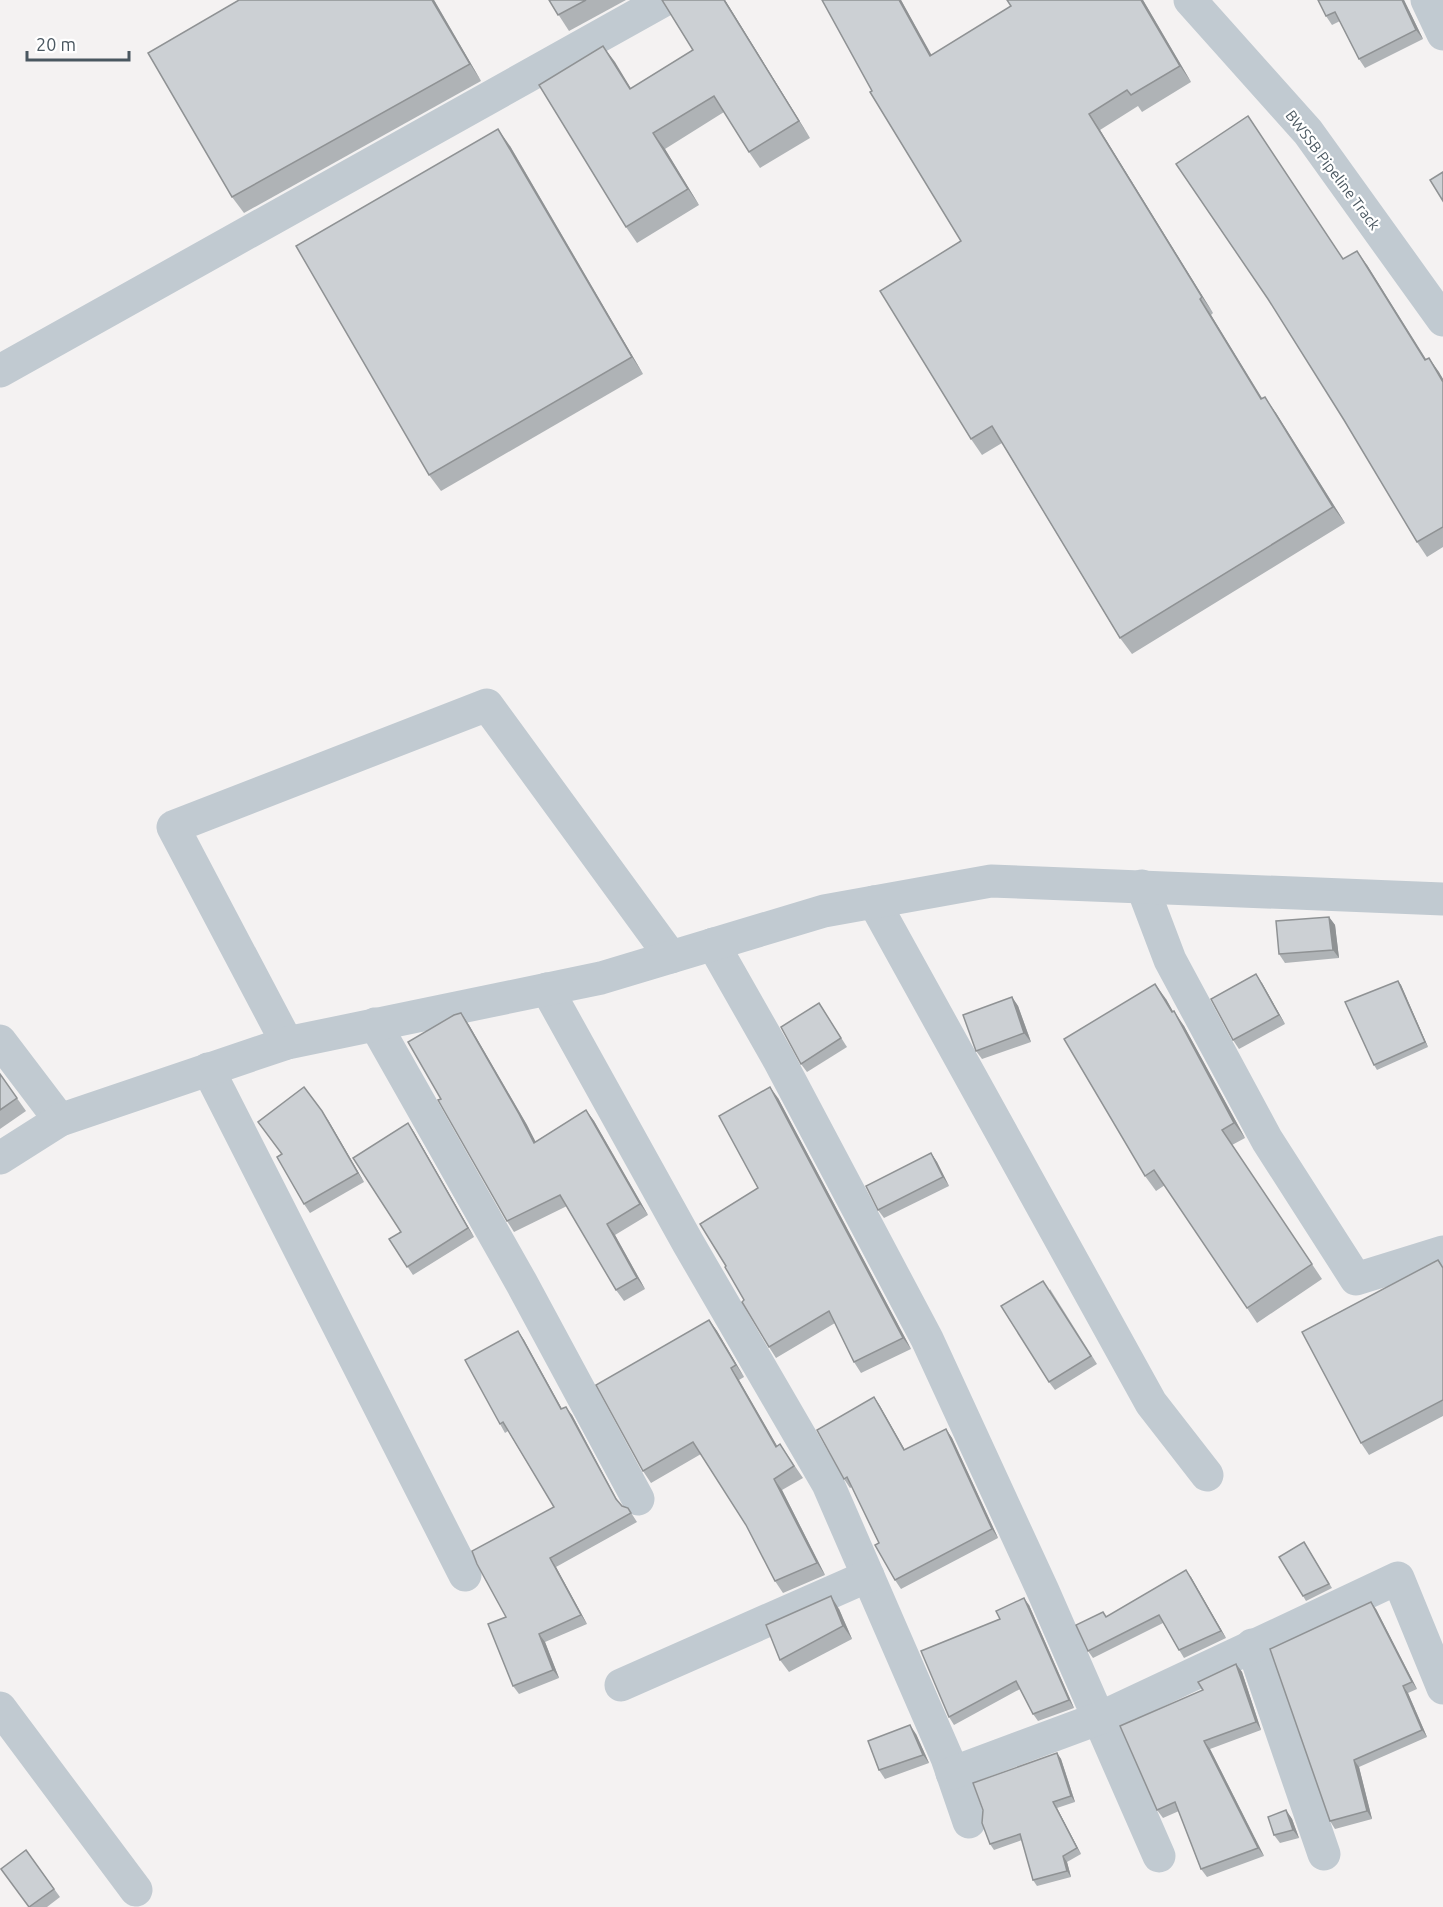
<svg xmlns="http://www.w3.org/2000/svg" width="1443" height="1907" viewBox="0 0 1443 1907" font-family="Ubuntu,sans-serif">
	<rect width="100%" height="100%" fill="#f4f2f2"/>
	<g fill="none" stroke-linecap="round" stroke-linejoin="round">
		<g stroke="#c1cad1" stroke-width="33">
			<polyline points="1190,0 1308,132 1443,320"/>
			<polyline points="1427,0 1443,34"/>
			<polyline points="0,371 664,0"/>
			<polyline points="1142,886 1170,960 1267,1140 1356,1279 1443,1252"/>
			<polyline points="874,902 1151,1403 1207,1475"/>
			<polyline points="713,944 779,1060 927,1339 1043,1591 1159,1856"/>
			<polyline points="547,989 688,1243 828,1484 947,1758 969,1822"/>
			<polyline points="375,1024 521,1282 638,1499"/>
			<polyline points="0,1041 60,1120"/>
			<polyline points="287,1043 173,827 487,705 671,957"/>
			<polyline points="208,1069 465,1575"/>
			<polyline points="0,1158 60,1120 287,1043 601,978 824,911 991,881 1443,899"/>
			<polyline points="1252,1645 1324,1854"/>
			<polyline points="621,1685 868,1576"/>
			<polyline points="0,1708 136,1890"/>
			<polyline points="952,1773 1100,1718 1398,1578 1443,1688"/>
		</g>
	</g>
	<g fill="#afb3b6">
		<polygon points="434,0 481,81 244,213 232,197"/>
		<polygon points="549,0 626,0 569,31"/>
		<polygon points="662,0 725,0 810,138 760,168 749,152 724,112 665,149 699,205 637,243 626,227 603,46 631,89 693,50"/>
		<polygon points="901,0 931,55 1143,0 1191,82 1142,112 1138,106 1100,130 1213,313 1211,315 1262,398 1276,413 1345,523 1132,654 1120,638 1002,443 982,455 971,439 961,241 872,91"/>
		<polygon points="1318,0 1404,0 1423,39 1365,68 1359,59 1340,21 1332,25 1326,16"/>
		<polygon points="1248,116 1343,259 1367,265 1426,359 1429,358 1443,379 1443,547 1427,557 1417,542"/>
		<polygon points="510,146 643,374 441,491 429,475"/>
		<polygon points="1329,917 1335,925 1339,958 1285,963 1279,954"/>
		<polygon points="1398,981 1401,985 1428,1047 1377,1070 1374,1065"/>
		<polygon points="1262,983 1285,1024 1239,1049 1233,1040"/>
		<polygon points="1012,997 1018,1006 1031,1042 982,1059 976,1051"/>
		<polygon points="1166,999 1173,1012 1184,1026 1245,1138 1232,1145 1322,1279 1257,1323 1165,1185 1156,1191 1145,1176"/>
		<polygon points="819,1003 847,1047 807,1072 801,1064"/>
		<polygon points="461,1013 469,1025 527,1125 535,1142 586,1110 594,1121 648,1215 615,1235 645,1289 624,1301 616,1290 567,1206 514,1232 507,1221"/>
		<polygon points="0,1074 26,1111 0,1129"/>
		<polygon points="778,1098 911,1349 861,1373 854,1362 835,1323 776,1358 769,1347 726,1266 758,1188"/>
		<polygon points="328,1120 364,1182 310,1213 304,1204 282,1155"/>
		<polygon points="408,1123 414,1132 474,1237 413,1275 389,1239 401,1232"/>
		<polygon points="931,1153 937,1162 949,1186 884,1218 878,1210"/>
		<polygon points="1443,1266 1443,1416 1369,1455 1361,1443"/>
		<polygon points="1050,1289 1097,1364 1055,1390 1049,1382"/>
		<polygon points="709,1320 717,1331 744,1377 739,1380 777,1446 780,1444 803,1478 782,1490 825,1575 783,1593 775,1581 746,1525 701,1454 651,1483 643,1471"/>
		<polygon points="518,1331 524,1340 562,1409 572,1415 619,1503 622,1506 628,1508 637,1522 556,1567 587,1624 545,1642 559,1678 519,1694 513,1686 506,1617 554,1507 508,1431 505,1433 500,1424"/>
		<polygon points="874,1397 880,1406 905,1450 946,1429 952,1438 998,1538 901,1589 895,1580 879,1543 852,1487 850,1488 844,1479"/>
		<polygon points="1304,1542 1332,1588 1306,1601 1303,1596"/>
		<polygon points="1191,1577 1226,1638 1184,1658 1163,1623 1093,1658 1088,1651 1103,1612 1106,1617"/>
		<polygon points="1029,1605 1074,1708 1038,1721 1033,1714 1020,1689 954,1725 949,1717 1000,1619"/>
		<polygon points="839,1609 852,1639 789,1672 780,1660"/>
		<polygon points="1376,1609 1417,1689 1408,1693 1427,1737 1359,1767 1372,1819 1335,1829 1330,1821"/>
		<polygon points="1236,1664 1242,1672 1261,1730 1210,1749 1264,1856 1207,1877 1201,1869 1179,1811 1163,1818 1157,1810"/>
		<polygon points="916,1734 929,1763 885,1779 879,1770"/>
		<polygon points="1057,1753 1061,1759 1075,1802 1057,1808 1081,1854 1067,1862 1071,1877 1037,1886 1033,1880 1022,1840 994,1850 990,1844"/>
		<polygon points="1286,1810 1292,1819 1299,1838 1280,1843 1274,1835"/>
		<polygon points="26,1850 60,1897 47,1907 29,1907"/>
	</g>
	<g fill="#8f9294">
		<polygon points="432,0 434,0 481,81 470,64"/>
		<polygon points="724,0 725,0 810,138 799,121"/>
		<polygon points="899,0 901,0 941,72 930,56"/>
		<polygon points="1141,0 1143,0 1191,82 1180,66"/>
		<polygon points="1402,0 1404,0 1423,39 1416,30"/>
		<polygon points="603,46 615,62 641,105 630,89"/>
		<polygon points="1089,114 1100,130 1213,313 1202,297"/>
		<polygon points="498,129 510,146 643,374 632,357"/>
		<polygon points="653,133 665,149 699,205 688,189"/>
		<polygon points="1357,251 1367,265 1435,374 1425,360"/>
		<polygon points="1200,299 1211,315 1272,415 1261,399"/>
		<polygon points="1429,358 1439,372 1443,379 1443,382"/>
		<polygon points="1265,397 1276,413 1345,523 1333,507"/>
		<polygon points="1329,917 1335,925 1339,958 1333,950"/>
		<polygon points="1256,974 1262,983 1285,1024 1279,1015"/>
		<polygon points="1398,981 1401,985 1428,1047 1425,1042"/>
		<polygon points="1155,984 1166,999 1182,1027 1172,1012"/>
		<polygon points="1012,997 1018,1006 1031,1042 1024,1033"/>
		<polygon points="1174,1011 1184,1026 1245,1138 1234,1123"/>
		<polygon points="461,1013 469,1025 527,1125 542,1154 534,1143"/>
		<polygon points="770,1087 778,1098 911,1349 903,1338"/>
		<polygon points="586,1110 594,1121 648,1215 640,1204"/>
		<polygon points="322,1111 328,1120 364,1182 358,1173"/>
		<polygon points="408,1123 414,1132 474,1237 468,1228"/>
		<polygon points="931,1153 937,1162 949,1186 943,1177"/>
		<polygon points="607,1224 615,1235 645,1289 637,1278"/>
		<polygon points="709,1320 717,1331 744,1377 736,1365"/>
		<polygon points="518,1331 524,1340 567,1418 561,1409"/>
		<polygon points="731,1368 739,1380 784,1458 776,1447"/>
		<polygon points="874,1397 880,1406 910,1459 904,1450"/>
		<polygon points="566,1407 572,1415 621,1508 616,1499"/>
		<polygon points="946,1429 952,1438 998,1538 992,1529"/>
		<polygon points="774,1479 782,1490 825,1575 817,1563"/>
		<polygon points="550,1558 556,1567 587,1624 581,1615"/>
		<polygon points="1186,1570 1191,1577 1226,1638 1221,1631"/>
		<polygon points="831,1596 839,1609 852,1639 843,1626"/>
		<polygon points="1024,1598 1029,1605 1074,1708 1069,1700"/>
		<polygon points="1371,1602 1376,1609 1417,1689 1412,1682"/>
		<polygon points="539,1634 545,1642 559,1678 553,1670"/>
		<polygon points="1236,1664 1242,1672 1261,1730 1256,1722"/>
		<polygon points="1403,1686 1408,1693 1427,1737 1422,1730"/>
		<polygon points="910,1725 916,1734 929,1763 923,1755"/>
		<polygon points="1204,1741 1210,1749 1264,1856 1258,1848"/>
		<polygon points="1057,1753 1061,1759 1075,1802 1071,1796"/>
		<polygon points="1354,1760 1359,1767 1372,1819 1367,1811"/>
		<polygon points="1053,1802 1057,1808 1081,1854 1077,1848"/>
		<polygon points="1286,1810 1292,1819 1299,1838 1293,1830"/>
		<polygon points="1063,1856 1067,1862 1071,1877 1067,1871"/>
	</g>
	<g fill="#ccd0d4" stroke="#8f9294" stroke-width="1.5">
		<polygon points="239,0 432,0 470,64 232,197 148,53"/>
		<polygon points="549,0 586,0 558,15"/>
		<polygon points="662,0 724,0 799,121 749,152 714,96 653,133 688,189 626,227 539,85 603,46 630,89 693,50"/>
		<polygon points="822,0 899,0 930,56 1011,6 1007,0 1141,0 1180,66 1131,95 1127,90 1089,114 1202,297 1200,299 1261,399 1265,397 1333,507 1120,638 992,426 971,439 880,291 961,241 870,92 872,91"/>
		<polygon points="1318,0 1402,0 1416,30 1359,59 1335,12 1326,16"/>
		<polygon points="1248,116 1343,259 1357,251 1425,360 1429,358 1443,382 1443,527 1417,542 1344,420 1268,299 1176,164"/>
		<polygon points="498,129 632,357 429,475 296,246"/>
		<polygon points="1443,172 1443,201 1430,180"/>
		<polygon points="1329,917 1333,950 1279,954 1276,921"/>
		<polygon points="1256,974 1279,1015 1233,1040 1211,999"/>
		<polygon points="1398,981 1425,1042 1374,1065 1345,1002"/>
		<polygon points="1155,984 1172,1012 1174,1011 1234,1123 1222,1130 1312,1264 1247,1308 1154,1170 1145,1176 1064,1039"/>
		<polygon points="1012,997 1024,1033 976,1051 963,1015"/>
		<polygon points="819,1003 841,1038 801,1064 781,1027"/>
		<polygon points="461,1013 519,1114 534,1143 586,1110 640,1204 607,1224 637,1278 616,1290 560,1195 507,1221 438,1100 441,1099 408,1042 454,1015"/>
		<polygon points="0,1074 17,1098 0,1110"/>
		<polygon points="304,1087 322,1111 358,1173 304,1204 277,1157 282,1154 258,1122"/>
		<polygon points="770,1087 903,1338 854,1362 829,1311 769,1347 742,1302 744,1300 725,1267 726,1266 700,1224 758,1188 719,1116"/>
		<polygon points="408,1123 468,1228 407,1267 389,1239 401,1232 353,1158"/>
		<polygon points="931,1153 943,1177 878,1210 866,1186"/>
		<polygon points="1438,1260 1443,1268 1443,1400 1361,1443 1302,1332"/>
		<polygon points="1043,1281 1091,1356 1049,1382 1001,1306"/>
		<polygon points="709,1320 736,1365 731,1368 776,1447 780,1444 794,1466 774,1479 817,1563 775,1581 746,1525 693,1442 643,1471 596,1385"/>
		<polygon points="518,1331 561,1409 566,1407 616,1499 622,1506 628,1508 631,1513 550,1558 581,1615 539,1634 553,1670 513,1686 488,1624 506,1617 477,1564 472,1551 554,1507 503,1422 500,1424 465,1360"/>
		<polygon points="874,1397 904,1450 946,1429 992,1529 895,1580 875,1545 879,1543 847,1477 844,1479 817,1430"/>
		<polygon points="1304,1542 1329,1584 1303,1596 1279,1557"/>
		<polygon points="1186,1570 1221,1631 1179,1650 1159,1615 1088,1651 1076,1625 1103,1612 1106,1617"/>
		<polygon points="831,1596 843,1626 780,1660 766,1625"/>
		<polygon points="1024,1598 1069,1700 1033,1714 1016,1681 949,1717 921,1651 1000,1619 996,1611"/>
		<polygon points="1371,1602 1412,1682 1403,1686 1422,1730 1354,1760 1367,1811 1330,1821 1270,1649"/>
		<polygon points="1236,1664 1256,1722 1204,1741 1258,1848 1201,1869 1175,1802 1157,1810 1120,1726 1203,1690 1198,1682"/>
		<polygon points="910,1725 923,1755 879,1770 868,1741"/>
		<polygon points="1057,1753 1071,1796 1053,1802 1077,1848 1063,1856 1067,1871 1033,1880 1020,1834 990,1844 982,1823 983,1810 973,1783"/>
		<polygon points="1286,1810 1293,1830 1274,1835 1268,1817"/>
		<polygon points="26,1850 54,1889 29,1907 1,1869"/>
	</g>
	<g text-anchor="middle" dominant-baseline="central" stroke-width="4.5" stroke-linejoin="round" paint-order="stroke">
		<g font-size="15" fill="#4a5760" stroke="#fff">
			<text transform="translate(1333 170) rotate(53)">BWSSB Pipeline Track</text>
		</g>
	</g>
	<path d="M27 51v9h102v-9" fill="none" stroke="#4a5760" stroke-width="3"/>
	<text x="36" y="51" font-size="18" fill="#4a5760" stroke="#ffffff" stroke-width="4.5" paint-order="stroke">20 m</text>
</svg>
